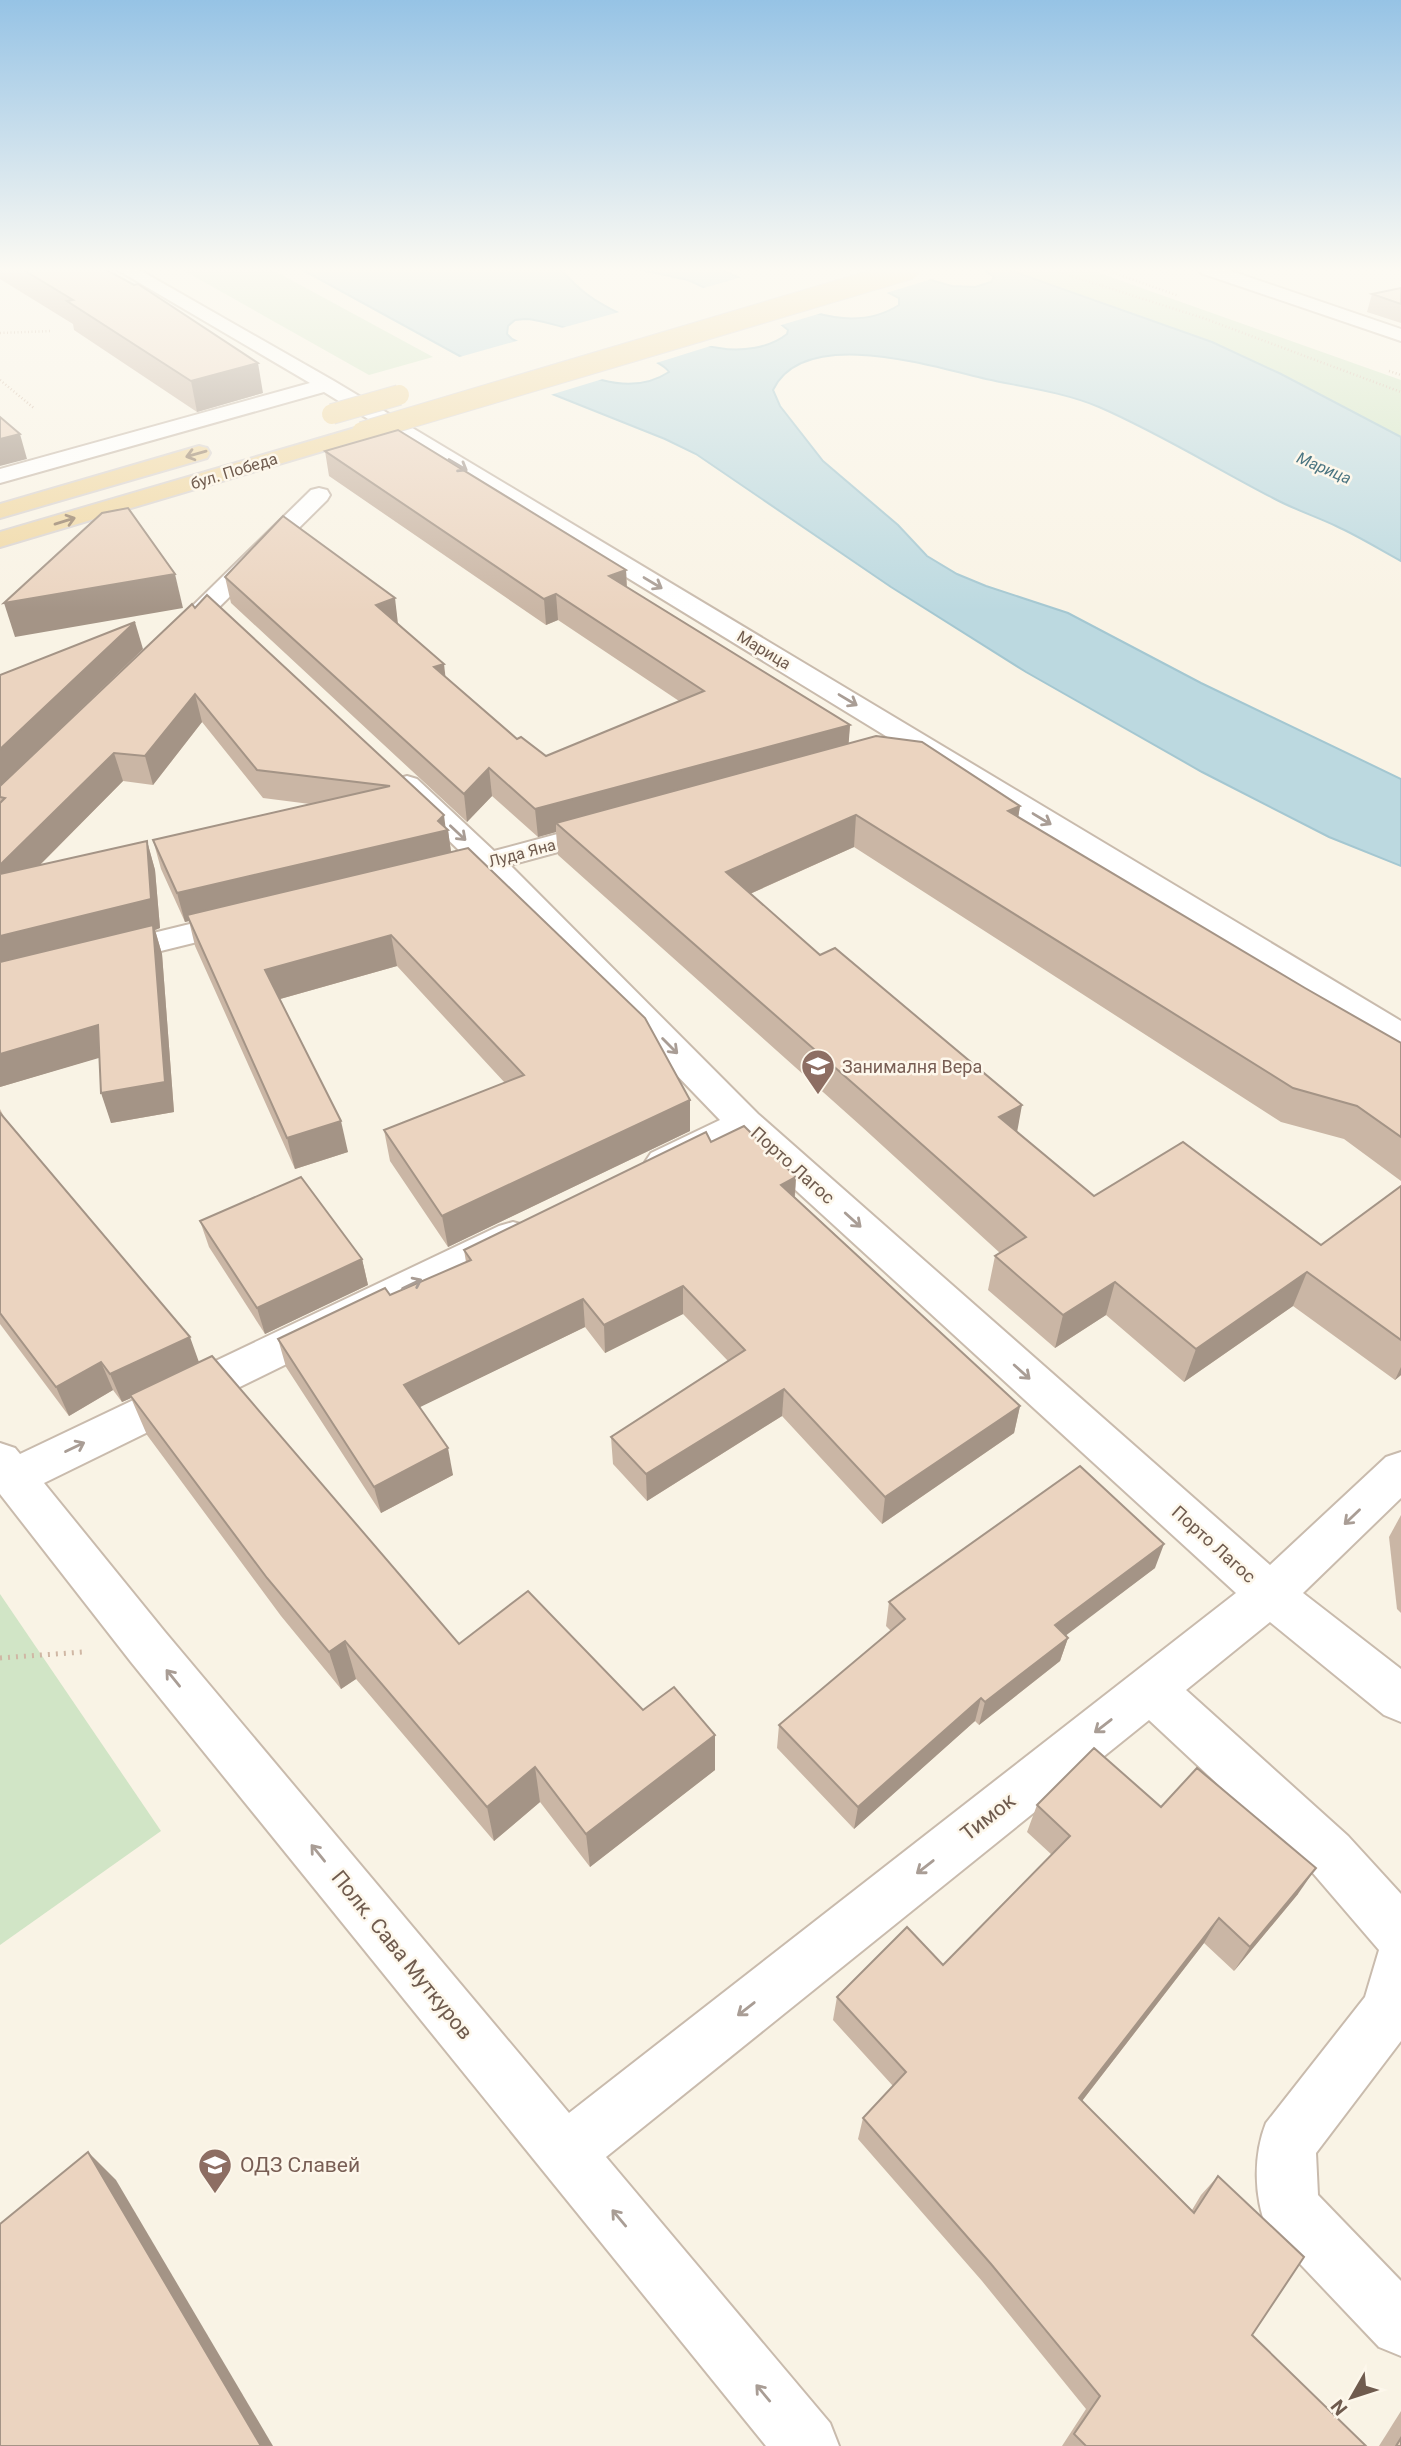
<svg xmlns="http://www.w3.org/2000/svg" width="1401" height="2446" viewBox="0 0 1401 2446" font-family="Roboto,sans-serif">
	<rect width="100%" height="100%" fill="#f9f3e5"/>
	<g fill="#d1e5c6">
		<polygon points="181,269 271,269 433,357 369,375"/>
		<polygon points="1006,269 1088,269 1401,380 1401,437 1281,374 1212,342"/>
		<polygon points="0,1594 161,1831 0,1945"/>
	</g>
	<path fill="#bcd9e0" stroke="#a4c7d1" stroke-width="2" fill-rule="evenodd" d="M301 269H560C568 277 575 285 584 292 611 314 685 343 719 348 741 352 770 348 787 334L788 330 777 321 688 280 637 269H720L816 313C844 321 874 321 899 305V298L881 289 920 277 952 286 975 287 991 282 994 277 983 269H1006L1212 342 1281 374 1401 437V561C1379 549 1358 536 1336 526 1315 516 1293 509 1273 498 1215 468 1159 433 1099 407 1063 392 1023 387 986 379 934 367 804 325 773 390L780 406 823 461 898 525 927 556 957 574 986 586 1068 613 1201 683 1401 779V866L1329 837 1202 772 1026 672 891 587 696 454 665 439 467 360ZM525 319C546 319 660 355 669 372 619 405 558 361 512 339L507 334 508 326 515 320Z"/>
	<g fill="#f9f3e5">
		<polygon points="813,269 908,269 935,278 883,294 815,272"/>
		<polygon points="742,277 817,310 825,312 778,326 700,289"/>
		<polygon points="623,311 704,341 717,344 653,364 558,329"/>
		<polygon points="520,340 562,360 606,378 547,396 456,358"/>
	</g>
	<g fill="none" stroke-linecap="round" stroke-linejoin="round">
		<g stroke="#c9bbad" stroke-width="4">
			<g id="minor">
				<polygon points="116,269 138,269 334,381 1401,1021 1401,1047 1389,1044 324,392 0,483 0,469 310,383"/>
				<polygon points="1198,269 1225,269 1401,329 1401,341 1201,273"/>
				<polygon points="319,488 327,490 330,495 327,500 184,642 175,645 166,642 162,637 166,632 311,490"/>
				<path d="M407 776 417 779 494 851 606 821 617 824 621 830 617 836 510 865 758 1114 1270 1565 1386 1457 1401 1452V1498L1303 1593 1401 1669V1722L1384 1715 1270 1622 1186 1690 1348 1836 1401 1894V2041L1316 2153 1318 2195 1401 2281V2356L1379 2347 1267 2229C1254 2197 1253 2156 1266 2123L1365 1997 1379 1950 1312 1872 1149 1720 606 2157 830 2423 839 2446H766L131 1662 0 1494V1443L15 1448 20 1454 499 1226 513 1222 527 1226 532 1236 527 1246 44 1483 165 1632 569 2113 1236 1593 741 1140C715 1153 680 1180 651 1171L645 1162 651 1153 720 1120 482 873 468 876 457 874 453 867 457 860 467 858 392 785 397 779Z"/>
				<polygon points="243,911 254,914 259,921 254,928 108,964 96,961 92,954 96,947"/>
			</g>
		</g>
		<g stroke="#dad4d1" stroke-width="4">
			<g id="major">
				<polygon points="362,426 370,427 373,432 370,437 0,547 0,532"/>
				<polygon points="199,446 207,448 210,453 207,458 0,518 0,504"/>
			</g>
		</g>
		<g stroke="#d0b7a4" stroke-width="2.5" stroke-dasharray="1 2.5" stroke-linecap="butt">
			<polyline points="1049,269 1203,318 1401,392"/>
			<polyline points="1103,269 1179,296"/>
			<polyline points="1156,269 1169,273"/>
			<polyline points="0,333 52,331"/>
			<polyline points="1389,371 1401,375"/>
			<polyline points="0,380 35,409"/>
		</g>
		<polyline stroke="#d0b7a4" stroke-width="5" stroke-dasharray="2 6" stroke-linecap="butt" points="0,1658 83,1652"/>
		<use href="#minor" fill="#fff" fill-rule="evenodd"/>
		<use href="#major" fill="#f0d8a5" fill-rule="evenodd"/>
		<g stroke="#dad4d1" stroke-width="22" stroke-linecap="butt">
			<g id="major-bridge">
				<polyline points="332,414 399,395"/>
				<polyline points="362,432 910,269"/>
			</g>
		</g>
		<use href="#major-bridge" stroke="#f0d8a5" stroke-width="20"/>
	</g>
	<g fill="#cab6a5">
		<polygon points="0,269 105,269 263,393 197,412 74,330 73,324 0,279"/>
		<polygon points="1401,288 1401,323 1367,312 1372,294"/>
		<polygon points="325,451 626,570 627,587 850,725 848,744 1020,806 1018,817 1305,988 1401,1043 1401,1181 1344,1139 1281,1122 854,847 750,894 1017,1132 1094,1196 1321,1245 1401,1186 1401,1375 1395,1380 1293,1306 1184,1382 1106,1315 1055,1348 988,1290 995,1256 1000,1253 861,1126 558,855 556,832 538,837 492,796 467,822 231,603 225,577 398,624 445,676 517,739 546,756 679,701 558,620 546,625 329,476"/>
		<polygon points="195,608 448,830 451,852 690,1131 448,1247 390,1161 384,1130 505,1083 397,966 280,999 348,1152 295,1169 195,946 189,921 185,922 161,869 153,840 310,804 263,798 202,722 153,785 123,781 39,866 147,841 155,870 160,928 155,930 162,954 174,1112 111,1123 100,1057 0,1087 0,675 143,649 0,786"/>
		<polygon points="0,1109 4,1117 199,1362 459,1644 643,1710 715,1735 715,1770 590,1867 540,1802 494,1841 356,1679 341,1689 281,1616 147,1435 131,1398 122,1402 113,1390 69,1416 0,1324"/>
		<polygon points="711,1142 796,1177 795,1197 1020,1406 1014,1433 882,1524 782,1416 647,1501 613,1464 611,1437 728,1361 683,1314 605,1353 585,1327 419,1407 453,1475 381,1513 286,1367 278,1339 390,1295 466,1262 464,1250"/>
		<polygon points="200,1221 362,1259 368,1285 265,1334 209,1247"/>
		<polygon points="1401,1515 1401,1613 1397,1609 1389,1537"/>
		<polygon points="1155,1568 1065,1635 1068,1638 1060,1661 979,1725 975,1721 854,1829 777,1748 779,1725 891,1631 886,1626 889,1602"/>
		<polygon points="1037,1805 1161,1807 1298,1894 1234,1971 1204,1943 1082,2101 1192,2210 1201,2195 1218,2176 1252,2335 1366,2446 1062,2446 1086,2409 982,2281 858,2139 863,2118 893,2086 833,2020 837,1997 943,1965 1052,1855 1027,1832"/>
		<polygon points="1401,2411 1401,2446 1379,2446"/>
	</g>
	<g fill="#a49486">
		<polygon points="258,363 263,393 197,412 191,381"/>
		<polygon points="20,434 27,459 0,466 0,439"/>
		<polygon points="626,570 627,595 609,576"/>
		<polygon points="175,574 183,608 15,637 4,603"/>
		<polygon points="556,594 558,620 546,625 544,599"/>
		<polygon points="395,598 398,624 376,605"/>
		<polygon points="135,622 143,649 0,786 0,749"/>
		<polygon points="444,664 447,690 434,667"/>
		<polygon points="195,694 202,722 153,785 145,756"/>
		<polygon points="850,725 848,752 556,823 556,832 538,837 535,809"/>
		<polygon points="114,753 123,781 0,905 0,865"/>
		<polygon points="489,768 492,796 467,822 464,794"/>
		<polygon points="1020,806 1015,838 1008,811"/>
		<polygon points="444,815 446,831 448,830 452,859 187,915 189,921 185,922 177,893 438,821"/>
		<polygon points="856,815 854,847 725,905 726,872"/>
		<polygon points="147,841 155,870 160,928 155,930 162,954 174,1112 111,1123 101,1093 154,930 0,968 0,936"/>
		<polygon points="391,935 397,966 273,1001 265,970"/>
		<polygon points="98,1025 109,1055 0,1087 0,1054"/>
		<polygon points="690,1100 690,1131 448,1247 442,1216"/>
		<polygon points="1022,1105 1016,1138 999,1117"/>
		<polygon points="341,1121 348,1152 295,1169 287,1138"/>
		<polygon points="796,1177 794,1205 781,1185"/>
		<polygon points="362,1259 368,1285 265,1334 257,1308"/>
		<polygon points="1307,1272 1293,1306 1184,1382 1196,1349"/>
		<polygon points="1115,1282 1106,1315 1055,1348 1063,1315"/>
		<polygon points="683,1286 683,1314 605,1353 604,1325"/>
		<polygon points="583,1299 585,1327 410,1412 404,1385"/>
		<polygon points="190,1337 200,1365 130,1395 131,1398 122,1402 110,1374"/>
		<polygon points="101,1362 113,1390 69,1416 56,1387"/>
		<polygon points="1401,1367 1401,1375 1395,1380"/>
		<polygon points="784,1389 782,1416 647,1501 646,1474"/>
		<polygon points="1020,1406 1014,1433 882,1524 885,1497"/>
		<polygon points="448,1448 453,1475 381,1513 374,1487"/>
		<polygon points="1164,1544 1155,1568 1048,1649 1055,1625"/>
		<polygon points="1068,1638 1060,1661 979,1725 985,1702"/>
		<polygon points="345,1641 356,1679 341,1689 329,1652"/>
		<polygon points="981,1698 975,1721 854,1829 858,1807"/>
		<polygon points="715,1735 715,1770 590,1867 586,1834"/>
		<polygon points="535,1767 540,1802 494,1841 487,1807"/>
		<polygon points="1316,1868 1298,1894 1234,1971 1250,1947"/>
		<polygon points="1219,1918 1204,1943 1068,2119 1079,2098"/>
		<polygon points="88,2152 116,2180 273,2446 261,2446"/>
	</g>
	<g fill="#ebd4c0" stroke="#a49486" stroke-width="2">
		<polygon points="22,269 105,269 134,285 138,284 258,363 191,381 67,301 73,300"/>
		<polygon points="1401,288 1401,304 1372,294"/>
		<polygon points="0,417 20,434 0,439"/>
		<polygon points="398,430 626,570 609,576 850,725 535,809 489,768 464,794 225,577 283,516 395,598 376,605 444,664 434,667 517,739 521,737 546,756 704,691 556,594 544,599 325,451"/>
		<polygon points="128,508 175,574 4,603 102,513"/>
		<polygon points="207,595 444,815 438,821 448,830 177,893 153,840 390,786 257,770 195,694 145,756 114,753 0,865 0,803 5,798 0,797 0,786 192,604 195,608"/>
		<polygon points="135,622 0,749 0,675"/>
		<polygon points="876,736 922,742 1020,806 1008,811 1305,988 1401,1043 1401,1137 1357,1106 1293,1088 856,815 726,872 820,955 835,948 1022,1105 999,1117 1094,1196 1183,1142 1321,1245 1401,1186 1401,1340 1307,1272 1196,1349 1115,1282 1063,1315 995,1256 1026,1237 864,1093 556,823"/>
		<polygon points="147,841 151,899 0,936 0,874"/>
		<polygon points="468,848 645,1018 690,1100 442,1216 384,1130 524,1075 391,935 265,970 341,1121 287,1138 187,915"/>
		<polygon points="153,925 165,1082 101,1093 98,1025 0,1054 0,962"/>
		<polygon points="0,1113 190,1337 110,1374 101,1362 56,1387 0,1313"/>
		<polygon points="744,1126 796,1177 781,1185 1020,1406 885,1497 784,1389 646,1474 611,1437 745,1350 683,1286 604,1325 583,1299 404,1385 448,1448 374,1487 278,1339 385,1288 390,1295 471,1260 464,1250 706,1132 711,1142"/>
		<polygon points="301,1177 362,1259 257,1308 200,1221"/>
		<polygon points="212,1356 459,1644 528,1591 643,1710 674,1687 715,1735 586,1834 535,1767 487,1807 345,1641 329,1652 267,1578 130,1395"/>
		<polygon points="1080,1466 1164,1544 1055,1625 1068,1638 985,1702 981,1698 858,1807 779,1725 905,1619 889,1602"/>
		<polygon points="1094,1748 1161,1807 1197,1768 1316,1868 1250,1947 1219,1918 1079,2098 1194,2213 1218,2176 1304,2257 1252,2335 1366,2446 1086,2446 1074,2434 1100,2396 991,2264 863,2118 906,2072 837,1997 907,1927 943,1965 1070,1836 1037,1805"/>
		<polygon points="88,2152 261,2446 0,2446 0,2224"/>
		<polygon points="1401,2438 1401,2446 1396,2446"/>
	</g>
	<defs><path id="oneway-shaft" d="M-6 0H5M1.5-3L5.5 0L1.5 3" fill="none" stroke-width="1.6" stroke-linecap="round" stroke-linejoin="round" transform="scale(1.75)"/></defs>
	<g stroke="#968068">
		<use href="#oneway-shaft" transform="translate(196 454) rotate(164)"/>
		<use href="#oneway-shaft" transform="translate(65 521) rotate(-17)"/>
	</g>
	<g stroke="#a99d95">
		<use href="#oneway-shaft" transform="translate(458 465) rotate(31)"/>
		<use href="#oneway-shaft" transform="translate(653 583) rotate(31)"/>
		<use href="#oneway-shaft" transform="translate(848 700) rotate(31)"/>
		<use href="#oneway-shaft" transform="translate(1042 819) rotate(31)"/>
		<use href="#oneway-shaft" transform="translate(458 833) rotate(43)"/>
		<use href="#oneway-shaft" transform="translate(670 1046) rotate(45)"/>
		<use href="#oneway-shaft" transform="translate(853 1220) rotate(42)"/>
		<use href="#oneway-shaft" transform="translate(412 1284) rotate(-26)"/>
		<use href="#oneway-shaft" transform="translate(1022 1372) rotate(42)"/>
		<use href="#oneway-shaft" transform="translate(75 1447) rotate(-26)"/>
		<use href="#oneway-shaft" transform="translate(1352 1517) rotate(136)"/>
		<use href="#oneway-shaft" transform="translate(173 1678) rotate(-129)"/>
		<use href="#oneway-shaft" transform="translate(1103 1726) rotate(142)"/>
		<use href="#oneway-shaft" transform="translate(318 1853) rotate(-129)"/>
		<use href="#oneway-shaft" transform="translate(925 1867) rotate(142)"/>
		<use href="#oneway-shaft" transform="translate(746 2009) rotate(142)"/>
		<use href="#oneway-shaft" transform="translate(619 2218) rotate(-130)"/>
		<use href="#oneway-shaft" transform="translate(763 2393) rotate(-130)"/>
	</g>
	<linearGradient id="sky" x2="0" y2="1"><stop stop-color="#96c3e5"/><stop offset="0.44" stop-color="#fcfaf3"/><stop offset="1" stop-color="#fcfaf3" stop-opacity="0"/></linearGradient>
	<rect width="1401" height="612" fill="url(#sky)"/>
	<defs>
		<g id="school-pin" transform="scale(1.75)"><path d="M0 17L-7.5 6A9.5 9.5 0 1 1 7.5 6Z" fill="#8d6e63" stroke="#fdf7eb"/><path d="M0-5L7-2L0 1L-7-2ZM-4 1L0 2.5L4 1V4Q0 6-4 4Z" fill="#fff"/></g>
	</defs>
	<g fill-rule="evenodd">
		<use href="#school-pin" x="818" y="1066"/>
		<use href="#school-pin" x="215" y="2165"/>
	</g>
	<g text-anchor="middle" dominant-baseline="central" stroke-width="5" stroke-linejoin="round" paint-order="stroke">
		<g font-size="16" font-style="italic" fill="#4a7480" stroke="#fdf7eb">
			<text transform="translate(1324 468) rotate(23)">Марица</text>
		</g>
		<g font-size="16" fill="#6f5b4e" stroke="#fdf7eb">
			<text transform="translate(234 471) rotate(-17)">бул. Победа</text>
			<text transform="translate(764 650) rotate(31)">Марица</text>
			<text transform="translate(522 853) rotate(-15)">Луда Яна</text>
		</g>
		<g font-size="18" fill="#785e54" stroke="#fdf7eb" text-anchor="start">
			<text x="842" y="1066">Занималня Вера</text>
		</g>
		<g font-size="18" fill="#6f5b4e" stroke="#fdf7eb">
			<text transform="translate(793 1165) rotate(42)">Порто Лагос</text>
			<text transform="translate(1214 1544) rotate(42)">Порто Лагос</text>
		</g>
		<g font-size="21" fill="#6f5b4e" stroke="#fdf7eb">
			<text transform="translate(988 1817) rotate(-38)">Тимок</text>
			<text transform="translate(402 1955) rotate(51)">Полк. Сава Муткуров</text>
		</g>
		<g font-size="21" fill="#785e54" stroke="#fdf7eb" text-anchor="start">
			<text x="240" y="2165">ОДЗ Славей</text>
		</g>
	</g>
	<g transform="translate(1352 2397) rotate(231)" stroke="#fdf7eb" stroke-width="5" paint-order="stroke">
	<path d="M0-5L12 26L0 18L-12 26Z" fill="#6f5b4e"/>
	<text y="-10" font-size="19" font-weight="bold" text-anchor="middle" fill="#6f5b4e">N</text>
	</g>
</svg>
